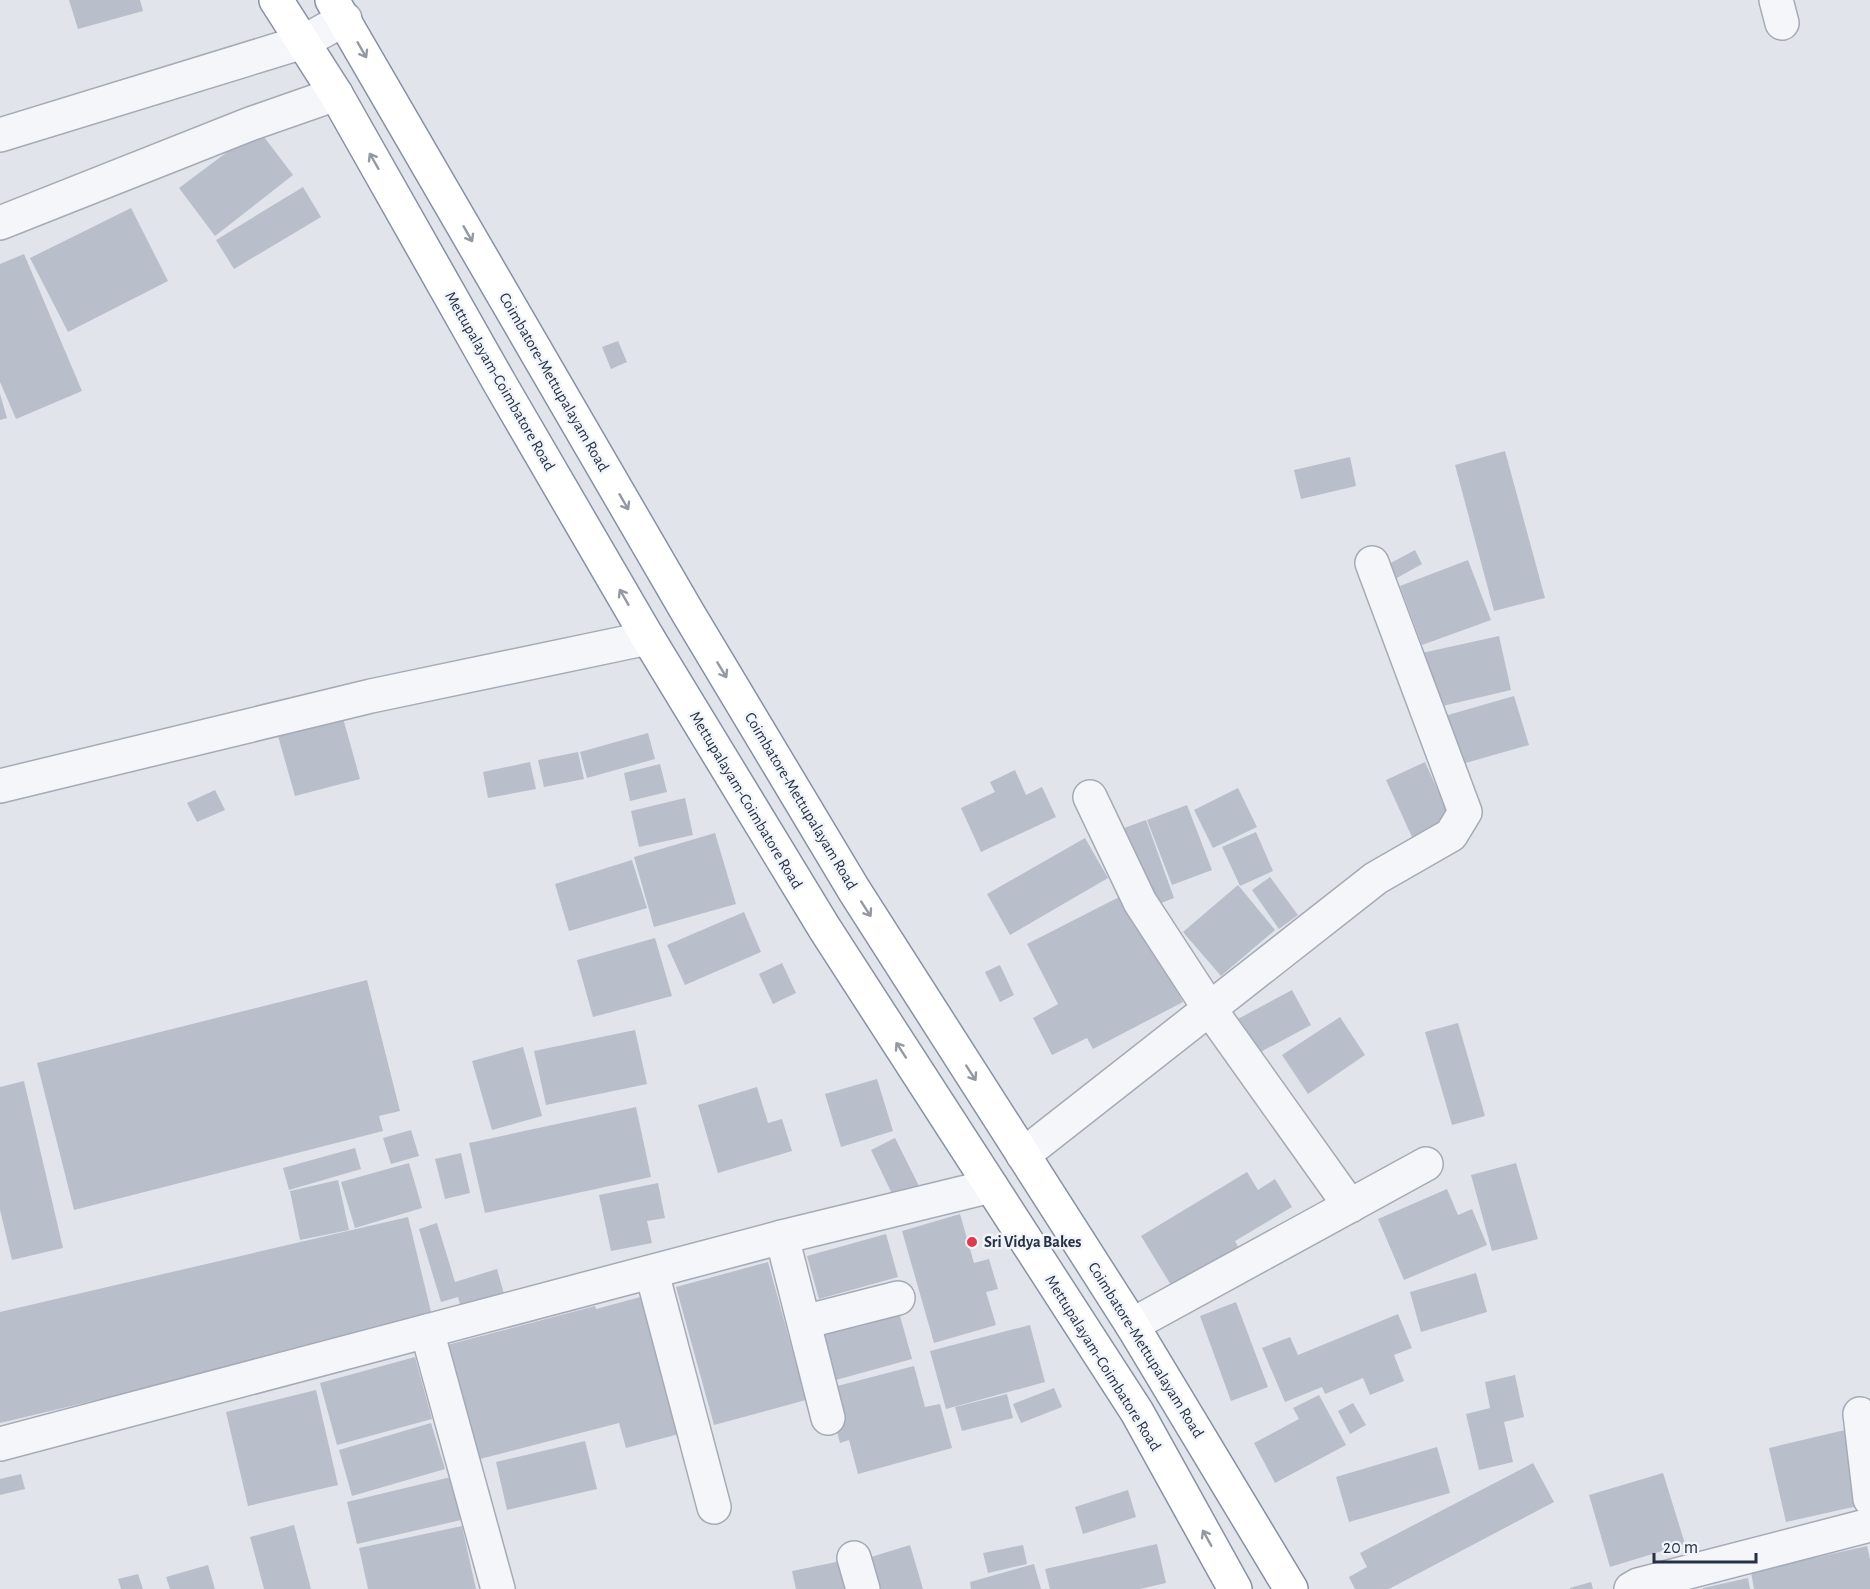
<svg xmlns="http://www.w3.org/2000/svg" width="1870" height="1589" viewBox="0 0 1870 1589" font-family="'Alegreya Sans',sans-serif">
	<rect width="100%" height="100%" fill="#e1e5eb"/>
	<g fill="#b8beca">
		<polygon points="69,0 140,0 143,11 78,29"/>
		<polygon points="258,129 293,175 215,236 179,188"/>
		<polygon points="303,187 321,217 234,269 216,240"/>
		<polygon points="131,208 168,281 68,332 30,258"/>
		<polygon points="24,254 82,391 16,419 0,382 0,264"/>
		<polygon points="618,341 627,362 611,369 602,347"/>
		<polygon points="0,394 7,418 0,420"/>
		<polygon points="1505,451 1545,598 1494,611 1455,465"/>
		<polygon points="1350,457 1356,486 1301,499 1294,470"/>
		<polygon points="1415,550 1422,564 1395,579 1387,565"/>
		<polygon points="1468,560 1491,620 1422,645 1400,586"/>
		<polygon points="1499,636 1511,690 1434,708 1422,653"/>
		<polygon points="1514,696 1529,745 1455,766 1441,717"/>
		<polygon points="343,718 360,779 295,796 278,736"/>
		<polygon points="648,733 655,759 587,778 580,752"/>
		<polygon points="578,752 584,779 544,787 538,760"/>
		<polygon points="530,762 536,789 488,798 483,772"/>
		<polygon points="1425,762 1451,819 1412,837 1386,780"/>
		<polygon points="660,764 667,792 630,801 624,773"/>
		<polygon points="1015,770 1026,795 1042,787 1056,817 981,852 961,808 995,792 990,782"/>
		<polygon points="1238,788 1257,827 1213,848 1194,810"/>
		<polygon points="215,790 225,810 197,822 187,803"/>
		<polygon points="685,798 693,835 639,847 631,811"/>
		<polygon points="1187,805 1212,870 1172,885 1147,820"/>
		<polygon points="1146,820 1174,898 1151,907 1124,828"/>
		<polygon points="1256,832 1273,871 1240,886 1222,847"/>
		<polygon points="715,833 736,904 654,927 634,857"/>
		<polygon points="1085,838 1108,878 1010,935 987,894"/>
		<polygon points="632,860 647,908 569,931 555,884"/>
		<polygon points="1270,877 1298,915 1279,929 1252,890"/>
		<polygon points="1238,885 1275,930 1221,976 1183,932"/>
		<polygon points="1127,893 1183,1002 1093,1049 1087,1038 1052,1055 1033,1018 1058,1004 1027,944"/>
		<polygon points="744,912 761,952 685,985 667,945"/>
		<polygon points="655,938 672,996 593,1017 577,960"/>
		<polygon points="782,963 796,993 773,1004 759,974"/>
		<polygon points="1000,965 1014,995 1000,1002 985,972"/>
		<polygon points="367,980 400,1111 379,1116 383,1131 74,1210 37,1063"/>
		<polygon points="1292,990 1311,1025 1253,1056 1234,1021"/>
		<polygon points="1340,1017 1365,1055 1308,1094 1282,1055"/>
		<polygon points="1458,1023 1485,1116 1452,1125 1425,1032"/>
		<polygon points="635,1030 647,1084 546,1105 534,1051"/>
		<polygon points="523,1047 542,1116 492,1130 472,1061"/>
		<polygon points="877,1079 893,1131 841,1147 825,1094"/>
		<polygon points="24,1081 63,1248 12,1260 0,1210 0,1087"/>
		<polygon points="757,1087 768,1123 782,1119 792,1151 718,1173 698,1105"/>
		<polygon points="636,1107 651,1177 485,1213 469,1143"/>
		<polygon points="411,1130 419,1156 391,1164 383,1138"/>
		<polygon points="895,1138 920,1188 895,1200 871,1150"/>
		<polygon points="355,1148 361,1169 289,1190 283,1168"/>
		<polygon points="461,1153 470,1193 445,1199 435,1159"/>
		<polygon points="409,1163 422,1208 355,1228 341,1182"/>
		<polygon points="1516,1163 1538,1239 1492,1251 1471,1175"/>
		<polygon points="1247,1172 1258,1190 1275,1179 1292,1207 1235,1241 1240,1250 1174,1290 1141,1236"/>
		<polygon points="338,1180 349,1230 300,1240 290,1191"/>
		<polygon points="658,1183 665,1218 647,1221 652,1243 611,1251 599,1195"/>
		<polygon points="1447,1189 1458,1215 1472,1209 1487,1245 1404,1280 1378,1219"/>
		<polygon points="960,1214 974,1263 989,1259 998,1289 986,1292 996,1325 934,1343 902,1231"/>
		<polygon points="408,1217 433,1320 0,1423 0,1312"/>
		<polygon points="437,1223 455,1282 497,1269 504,1294 461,1308 458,1297 441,1302 419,1229"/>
		<polygon points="886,1234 898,1277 819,1299 807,1256"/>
		<polygon points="768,1262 806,1400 714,1425 676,1287"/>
		<polygon points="1476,1273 1487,1312 1421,1332 1410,1292"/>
		<polygon points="644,1296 679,1434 626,1448 619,1423 476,1460 447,1345 595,1306 596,1309"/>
		<polygon points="1236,1302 1268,1387 1231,1401 1200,1316"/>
		<polygon points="897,1305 912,1359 825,1383 810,1329"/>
		<polygon points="1398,1314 1412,1348 1394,1355 1404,1381 1370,1395 1363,1378 1325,1394 1322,1387 1285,1402 1262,1348 1290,1337 1298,1355"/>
		<polygon points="1030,1325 1045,1382 946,1409 930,1351"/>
		<polygon points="415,1357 432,1419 337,1445 320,1383"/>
		<polygon points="914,1366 925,1407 940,1404 952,1448 858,1474 849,1440 840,1443 826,1389"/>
		<polygon points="1515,1375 1524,1417 1504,1422 1513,1462 1479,1470 1466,1414 1490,1408 1485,1382"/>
		<polygon points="1054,1388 1062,1407 1021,1423 1013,1404"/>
		<polygon points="316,1390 338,1485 248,1506 226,1412"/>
		<polygon points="1007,1394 1013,1418 962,1431 955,1407"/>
		<polygon points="1319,1395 1346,1445 1275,1483 1254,1443 1299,1419 1293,1408"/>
		<polygon points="1353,1403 1366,1425 1350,1434 1338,1411"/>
		<polygon points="431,1423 445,1469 352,1496 339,1450"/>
		<polygon points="1845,1430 1862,1505 1786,1522 1769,1448"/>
		<polygon points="585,1441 597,1489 507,1510 496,1462"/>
		<polygon points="1437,1447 1450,1493 1349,1522 1336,1477"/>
		<polygon points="1533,1463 1554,1502 1389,1589 1355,1589 1349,1577 1367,1567 1360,1553"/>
		<polygon points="1663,1473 1685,1544 1610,1567 1589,1495"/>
		<polygon points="21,1474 25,1489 0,1495 0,1479"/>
		<polygon points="451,1477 461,1520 357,1544 347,1502"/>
		<polygon points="1128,1490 1136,1517 1083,1534 1075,1507"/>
		<polygon points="294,1525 311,1589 264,1589 250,1537"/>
		<polygon points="462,1526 476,1589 368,1589 359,1548"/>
		<polygon points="1157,1544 1166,1583 1140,1589 1050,1589 1045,1569"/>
		<polygon points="910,1545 923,1589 877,1589 868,1558"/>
		<polygon points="1023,1545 1027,1564 988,1573 983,1553"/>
		<polygon points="1867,1546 1870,1559 1870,1589 1754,1589 1751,1572"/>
		<polygon points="841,1561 847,1589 796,1589 792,1571"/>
		<polygon points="1034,1564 1041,1589 971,1589 970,1582"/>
		<polygon points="208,1565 215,1589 170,1589 166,1577"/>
		<polygon points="138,1574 143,1589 121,1589 118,1579"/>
		<polygon points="1748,1578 1750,1589 1703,1589 1703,1588"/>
		<polygon points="1591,1582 1593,1589 1570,1589 1570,1588"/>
	</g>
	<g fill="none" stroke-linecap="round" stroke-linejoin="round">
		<g stroke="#a5abb6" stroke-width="36">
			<g id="minor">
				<polyline points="1776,0 1782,23"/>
				<polyline points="0,135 303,42 345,19"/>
				<polyline points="0,223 250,124 336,94"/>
				<polyline points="0,786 371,696 648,638"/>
				<polyline points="1090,797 1140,902 1209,1008 1350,1206"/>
				<polyline points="1023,1155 1376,878 1451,835 1465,812 1372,563"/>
				<polyline points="782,1237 828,1418"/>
				<polyline points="652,1273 714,1507"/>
				<polyline points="804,1322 898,1298"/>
				<polyline points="1132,1325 1426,1164"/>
				<polyline points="427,1331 498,1589"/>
				<polyline points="1860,1414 1870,1499"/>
				<polyline points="0,1444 782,1237 991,1186"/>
				<polyline points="854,1558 863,1589"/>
				<polyline points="1631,1589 1638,1585 1870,1525"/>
			</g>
		</g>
		<g stroke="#8791a4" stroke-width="36">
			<g id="highway">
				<polyline points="276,0 336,94 499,382 648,638 825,929 1137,1412 1235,1589"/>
				<polyline points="332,0 688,613 854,890 1132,1325 1291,1589"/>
			</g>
		</g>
		<use href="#minor" stroke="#f5f6f9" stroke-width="33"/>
		<use href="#highway" stroke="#fff" stroke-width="33"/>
	</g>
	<defs><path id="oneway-shaft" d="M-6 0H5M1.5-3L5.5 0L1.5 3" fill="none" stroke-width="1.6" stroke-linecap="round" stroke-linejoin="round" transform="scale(1.5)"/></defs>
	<g stroke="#9398a2">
		<use href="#oneway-shaft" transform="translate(362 50) rotate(60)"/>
		<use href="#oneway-shaft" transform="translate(374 161) rotate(-120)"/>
		<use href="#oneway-shaft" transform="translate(468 234) rotate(60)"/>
		<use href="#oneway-shaft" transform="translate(624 502) rotate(60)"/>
		<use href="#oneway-shaft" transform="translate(624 597) rotate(-120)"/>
		<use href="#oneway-shaft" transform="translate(722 670) rotate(59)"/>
		<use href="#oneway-shaft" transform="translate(866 909) rotate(57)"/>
		<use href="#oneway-shaft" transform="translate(901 1050) rotate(-123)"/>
		<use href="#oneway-shaft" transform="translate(971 1073) rotate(57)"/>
		<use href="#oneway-shaft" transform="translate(1207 1538) rotate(-119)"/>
	</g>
	<circle fill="#dd3a4b" stroke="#f1f4f8" stroke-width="2" cx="972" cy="1242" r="6"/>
	<g text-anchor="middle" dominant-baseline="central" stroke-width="5" stroke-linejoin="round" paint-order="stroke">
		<g font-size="16" fill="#273145" stroke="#f1f4f8">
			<text transform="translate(500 381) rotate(60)">Mettupalayam-Coimbatore Road</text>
			<text transform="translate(554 382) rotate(60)">Coimbatore-Mettupalayam Road</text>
			<text transform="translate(746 800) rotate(59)">Mettupalayam-Coimbatore Road</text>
			<text transform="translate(801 801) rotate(59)">Coimbatore-Mettupalayam Road</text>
			<text transform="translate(1146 1350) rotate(58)">Coimbatore-Mettupalayam Road</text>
			<text transform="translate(1103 1363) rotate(58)">Mettupalayam-Coimbatore Road</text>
		</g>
		<g font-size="16" font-weight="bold" fill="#273145" stroke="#f1f4f8" text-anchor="start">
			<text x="984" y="1242">Sri Vidya Bakes</text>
		</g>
	</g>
	<path d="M1654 1553v9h102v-9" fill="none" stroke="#273145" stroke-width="3"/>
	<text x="1663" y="1553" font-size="18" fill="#273145" stroke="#f1f4f8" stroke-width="4.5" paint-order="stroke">20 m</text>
</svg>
